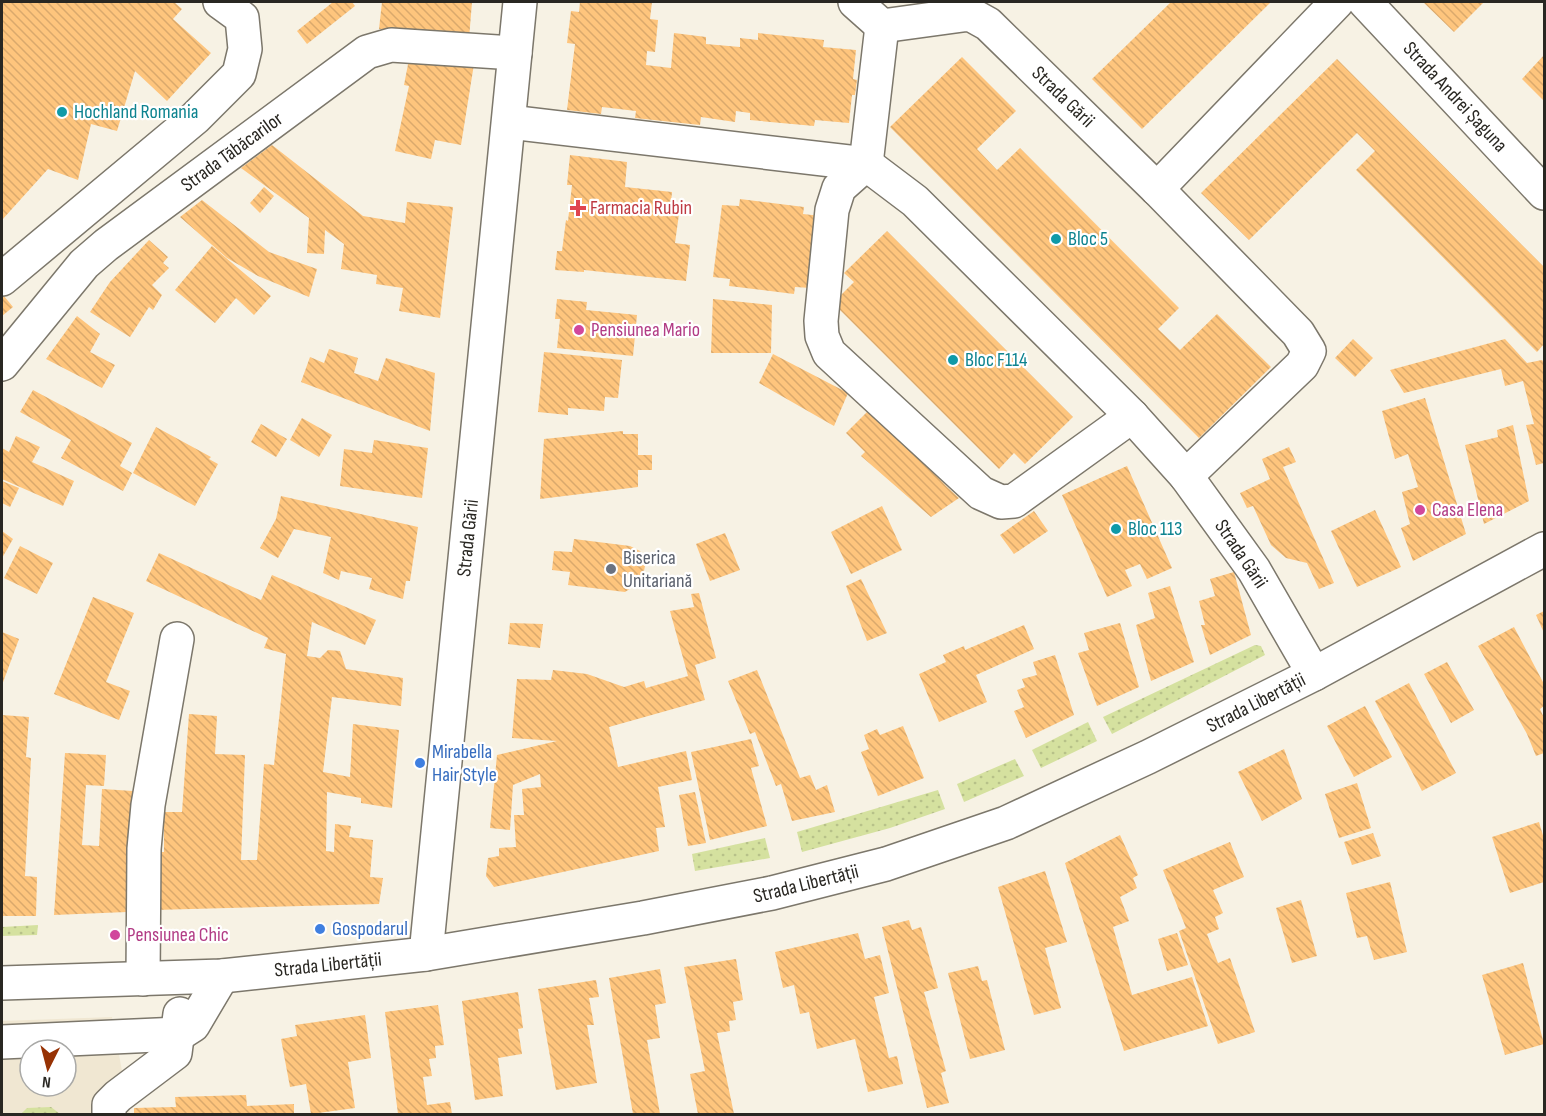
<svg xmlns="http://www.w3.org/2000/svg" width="1546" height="1116" viewBox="0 0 1546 1116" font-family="'Sofia Sans Condensed',sans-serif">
	<defs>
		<pattern id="grass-dots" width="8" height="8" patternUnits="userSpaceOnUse" patternTransform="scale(1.5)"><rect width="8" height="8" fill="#d5e19f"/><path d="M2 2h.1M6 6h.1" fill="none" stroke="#b7c189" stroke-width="1.8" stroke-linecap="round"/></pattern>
		<pattern id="building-back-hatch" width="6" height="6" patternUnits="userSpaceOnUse" patternTransform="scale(1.5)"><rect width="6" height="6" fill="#fec57d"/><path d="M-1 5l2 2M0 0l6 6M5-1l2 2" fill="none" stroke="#daa96c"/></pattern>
	</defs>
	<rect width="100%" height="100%" fill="#f7f2e4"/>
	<path fill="#f0e7d2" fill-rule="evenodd" d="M112 1017 130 1114H2V1021ZM30 1050H66V1086H30Z"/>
	<g fill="url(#grass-dots)">
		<polygon points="1255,645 1261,646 1265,655 1112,734 1103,717"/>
		<polygon points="1088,722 1097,741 1041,768 1032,750"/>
		<polygon points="1015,759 1024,776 964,802 957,784"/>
		<polygon points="938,790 945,809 890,828 802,852 797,832"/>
		<polygon points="765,838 770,858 695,871 692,854"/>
		<polygon points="38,925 37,935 2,936 2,927"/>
		<polygon points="51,1107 60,1114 21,1114 27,1108"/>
	</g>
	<g fill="url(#building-back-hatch)">
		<polygon points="2,2 174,2 182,9 173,19 211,53 167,101 135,71 117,131 91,124 78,180 48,169 2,220"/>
		<polygon points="333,2 352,2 355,6 307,44 297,31"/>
		<polygon points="382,2 472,2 469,39 379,29"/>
		<polygon points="580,2 652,2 650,19 658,20 655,52 647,51 646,65 671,68 674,33 706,37 706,44 740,47 740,38 758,40 758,33 824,40 823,47 856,50 853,79 857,80 855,95 852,95 849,123 815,120 814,126 750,120 750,113 736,111 735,122 701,117 700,125 635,118 636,111 602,107 601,114 567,110 575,44 567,43 571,11 579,12"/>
		<polygon points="1171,2 1271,2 1142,129 1092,79"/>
		<polygon points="1423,2 1484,2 1454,32"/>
		<polygon points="410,54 474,64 461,145 435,140 431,159 395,151 409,86 404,85"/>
		<polygon points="1544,55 1544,101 1522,79"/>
		<polygon points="962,57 1016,111 977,149 997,170 1020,148 1179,308 1158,329 1180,350 1217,314 1271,367 1199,438 890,127"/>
		<polygon points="1337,59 1544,267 1544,344 1537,352 1356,170 1375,151 1357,133 1249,240 1201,193"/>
		<polygon points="272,145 363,216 405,223 407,202 453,207 440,318 399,311 403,288 376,284 377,275 341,269 344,244 325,230 324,254 307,253 309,218 241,168"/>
		<polygon points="570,155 627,162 625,187 672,192 670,213 679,214 675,243 690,245 686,281 584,270 584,272 555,270 557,251 562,251 566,220 568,221 572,185 567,185"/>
		<polygon points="264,187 274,196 260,213 250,203"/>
		<polygon points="740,199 804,207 803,214 821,216 811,288 795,287 794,294 729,286 730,279 713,277 722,205 739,206"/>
		<polygon points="202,200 269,252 317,269 309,297 258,276 227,258 180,217"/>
		<polygon points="887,231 1073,417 1025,464 1014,453 999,469 833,303 854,282 844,273"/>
		<polygon points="149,240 168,257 163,263 169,268 152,285 162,295 153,310 149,307 130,337 90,312 110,282"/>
		<polygon points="212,246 271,296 254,315 236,298 215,323 175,290"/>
		<polygon points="4,296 13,307 2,316 2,299"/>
		<polygon points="557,299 587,302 586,310 637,315 633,356 557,348 560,319 555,319"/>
		<polygon points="713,299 772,305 771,353 711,353"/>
		<polygon points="77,316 100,334 90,352 115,365 102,388 46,359"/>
		<polygon points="1353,339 1373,358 1355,377 1335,358"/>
		<polygon points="1505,339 1527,363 1542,360 1544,363 1544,463 1536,465 1526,425 1534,424 1523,381 1505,386 1501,369 1404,393 1390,370"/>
		<polygon points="329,349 358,358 354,373 378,381 386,358 435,373 430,431 301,382 310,357 324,363"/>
		<polygon points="544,352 622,360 618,398 605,397 604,411 568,408 568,415 538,412"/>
		<polygon points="773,354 848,393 834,426 759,383"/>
		<polygon points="33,390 132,443 120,466 132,473 123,491 61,458 71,440 20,412"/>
		<polygon points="1425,398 1466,534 1413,561 1401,528 1410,524 1402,492 1418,487 1408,454 1395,459 1382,411"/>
		<polygon points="872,407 947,487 959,498 931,517 861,456 865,452 846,433"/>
		<polygon points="302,418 332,435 319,457 290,440"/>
		<polygon points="261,424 287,439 276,457 251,442"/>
		<polygon points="1513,425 1529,501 1484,524 1465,445 1498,437 1497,430"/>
		<polygon points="156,427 211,457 209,459 218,464 195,506 133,473"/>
		<polygon points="623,431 623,434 638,434 638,455 652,455 652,470 638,470 638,487 540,499 544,439"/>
		<polygon points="16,436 40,447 32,462 74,481 63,506 2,479 2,448 9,452"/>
		<polygon points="374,440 428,448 422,498 340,486 344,449 372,453"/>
		<polygon points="1289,447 1296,462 1283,467 1334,583 1319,589 1307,563 1286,558 1271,545 1253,506 1247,508 1240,493 1270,479 1262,459"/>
		<polygon points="1127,466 1172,568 1147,579 1140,564 1125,570 1132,586 1107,597 1062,495"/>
		<polygon points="2,481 19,488 10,507 2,503"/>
		<polygon points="281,496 418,527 410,581 406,581 403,599 369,589 372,578 341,571 339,580 323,573 331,537 294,529 278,558 260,548 276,519"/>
		<polygon points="882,506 902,550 851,574 831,532"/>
		<polygon points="1375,510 1401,567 1357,587 1331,531"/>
		<polygon points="1034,511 1048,531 1014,554 1000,535"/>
		<polygon points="2,531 13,539 2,558"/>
		<polygon points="725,533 740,570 710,581 696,544"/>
		<polygon points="574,539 630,546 640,551 646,561 642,581 625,592 568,585 570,572 552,570 554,551 572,552"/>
		<polygon points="20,546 53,563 37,594 4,578"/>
		<polygon points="159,553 261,600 272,575 376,620 365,645 312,622 307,656 320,658 328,650 340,651 346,669 403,678 401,706 332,697 323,772 350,777 353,724 399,730 392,808 361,803 361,798 327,792 326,851 334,852 335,824 351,826 349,837 373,840 370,877 383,878 379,904 155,910 154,852 164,852 164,812 182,812 189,714 217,716 215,754 245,755 241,860 257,860 264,764 274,765 286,654 264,648 268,638 146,581"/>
		<polygon points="1234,572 1251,635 1210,655 1201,625 1205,625 1199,601 1215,596 1210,579"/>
		<polygon points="861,579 887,633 867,641 846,586"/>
		<polygon points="1170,586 1194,662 1151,681 1136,625 1155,618 1148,593"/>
		<polygon points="699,593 716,658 695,665 705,700 609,727 618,767 686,751 692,780 658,787 665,827 656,828 659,851 494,887 486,876 488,858 499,856 499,848 516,847 514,815 524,815 522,789 541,787 540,774 513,785 510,830 490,828 497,755 557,741 512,738 517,679 551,680 553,670 587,674 624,687 644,681 646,688 688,676 670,611 694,607 691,594"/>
		<polygon points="93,597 134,613 106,682 130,691 119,720 54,694"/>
		<polygon points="1544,611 1544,633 1536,615"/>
		<polygon points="510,623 543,624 540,648 508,644"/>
		<polygon points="1120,623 1139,687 1097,706 1078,653 1089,650 1084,633"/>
		<polygon points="1024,625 1034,649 976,675 987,702 939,722 919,674 946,662 943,655 964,646 965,650"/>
		<polygon points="1514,627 1544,684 1544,706 1540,709 1544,718 1544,753 1536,756 1527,734 1478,646"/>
		<polygon points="2,632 19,639 2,685"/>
		<polygon points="1055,655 1074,715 1026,738 1014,711 1024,707 1017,690 1025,687 1022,679 1037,675 1033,662"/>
		<polygon points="1447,662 1474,710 1451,723 1424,674"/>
		<polygon points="757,670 800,778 810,775 816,790 827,785 835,812 792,821 781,784 776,786 755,732 750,734 728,681"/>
		<polygon points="1409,683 1456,773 1422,791 1375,701"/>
		<polygon points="1365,706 1392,757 1354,777 1327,726"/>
		<polygon points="2,715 29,717 26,757 31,758 25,876 37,877 36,916 2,916"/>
		<polygon points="903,726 924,778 878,796 861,752 869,749 864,735 877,729 880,735"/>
		<polygon points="751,739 759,766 751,768 767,826 710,840 691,752"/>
		<polygon points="1284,749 1302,799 1262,821 1238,772"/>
		<polygon points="65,753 106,755 104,786 86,785 82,845 99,846 102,789 133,791 127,912 54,915"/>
		<polygon points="1357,783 1371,828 1339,838 1325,794"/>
		<polygon points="695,792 706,843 688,846 679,795"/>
		<polygon points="1539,822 1544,839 1544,882 1510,893 1492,837"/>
		<polygon points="1373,833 1381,856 1352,865 1344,842"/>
		<polygon points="1120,835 1138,875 1133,878 1137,888 1120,897 1129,921 1113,927 1132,995 1192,977 1208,1026 1124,1051 1065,863"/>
		<polygon points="1230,842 1244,877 1213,890 1223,913 1215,917 1219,929 1207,934 1218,963 1230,958 1255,1032 1218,1044 1179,931 1186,928 1163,870"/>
		<polygon points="1045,871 1067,942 1045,948 1061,1008 1034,1015 998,887"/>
		<polygon points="1390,882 1407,952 1374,960 1367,936 1357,938 1346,893"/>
		<polygon points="1301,900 1317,956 1292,963 1276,908"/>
		<polygon points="909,920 912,930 921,927 938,988 924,992 946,1071 941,1073 949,1103 927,1108 882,927"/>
		<polygon points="858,933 865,959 880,955 889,993 874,997 889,1058 897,1056 903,1084 868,1092 855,1039 817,1049 809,1012 800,1014 794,985 783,988 775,952"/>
		<polygon points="1177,933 1188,965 1167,971 1158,939"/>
		<polygon points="736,959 743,1000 733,1002 736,1020 729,1021 730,1031 717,1033 734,1114 698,1114 690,1074 705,1071 684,967"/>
		<polygon points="1523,963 1544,1044 1505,1055 1482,975"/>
		<polygon points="978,966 982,981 987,980 1005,1050 970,1059 948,973"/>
		<polygon points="660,969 666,1003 655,1005 660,1038 647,1040 660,1114 633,1114 609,978"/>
		<polygon points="596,980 599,997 589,998 594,1025 587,1025 597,1083 556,1090 538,989"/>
		<polygon points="518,992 523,1028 518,1029 522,1054 498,1058 503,1096 475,1100 462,1001"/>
		<polygon points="438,1005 444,1045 435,1046 436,1058 429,1059 432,1076 423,1077 427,1105 450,1102 452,1114 398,1114 385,1012"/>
		<polygon points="365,1015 371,1058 348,1062 355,1108 311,1114 306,1084 290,1087 281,1039 297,1036 295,1025"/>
		<polygon points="246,1095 247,1106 294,1104 294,1114 134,1114 134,1108 176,1107 175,1097"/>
	</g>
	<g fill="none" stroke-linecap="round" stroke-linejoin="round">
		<g stroke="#7c776b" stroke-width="36">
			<g id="minor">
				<polyline points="855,2 882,26"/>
				<polyline points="1365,2 1544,193"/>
				<polyline points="882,26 970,14 988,24 1157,189 1298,333 1309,351 1302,365 1186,476"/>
				<polyline points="882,26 866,164 839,188 832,210 821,321 822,336 829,353 981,493 1001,502 1014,501 1132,416"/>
				<polyline points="509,122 866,164 915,201 1132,416 1186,476 1254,570 1314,674"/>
				<polyline points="1157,189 1337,2"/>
				<polyline points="2,279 195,118 239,74 245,49 242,18 220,2"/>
				<polyline points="2,364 84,264 106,245 367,52 391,45 515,53"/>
				<polyline points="426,954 520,2"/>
				<polyline points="143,979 144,849 148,805 177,639"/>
				<polyline points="2,983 222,976 426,954 643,918 772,893 886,864 1006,823 1148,757 1314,674 1544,549"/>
				<polyline points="2,1042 179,1034 193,1025 222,976"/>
				<polyline points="109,1114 109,1105 118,1096 175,1053 180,1014"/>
			</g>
		</g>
		<use href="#minor" stroke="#fff" stroke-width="33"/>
	</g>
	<g fill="#0f9aa8" stroke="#fff" stroke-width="2">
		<circle cx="62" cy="112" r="6"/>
		<circle cx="1056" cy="239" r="6"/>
		<circle cx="953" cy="360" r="6"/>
		<circle cx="1116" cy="529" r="6"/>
	</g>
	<path fill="#e0444e" stroke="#fff" stroke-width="2" d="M575 199h6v6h6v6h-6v6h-6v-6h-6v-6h6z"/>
	<g fill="#d1479c" stroke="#fff" stroke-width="2">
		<circle cx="579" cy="330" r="6"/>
		<circle cx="1420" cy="510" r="6"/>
		<circle cx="115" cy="935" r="6"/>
	</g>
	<circle fill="#6b7280" stroke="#fff" stroke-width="2" cx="611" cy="569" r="6"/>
	<g fill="#3f7fe0" stroke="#fff" stroke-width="2">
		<circle cx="420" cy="763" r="6"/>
		<circle cx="320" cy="929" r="6"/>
	</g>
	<g text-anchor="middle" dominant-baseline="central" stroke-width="4.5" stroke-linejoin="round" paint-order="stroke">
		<g font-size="20" fill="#292722" stroke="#fff">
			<text transform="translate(1063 97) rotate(44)">Strada Gării</text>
			<text transform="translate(1455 97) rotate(47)">Strada Andrei Șaguna</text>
			<text transform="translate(232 152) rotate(-36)">Strada Tăbăcarilor</text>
			<text transform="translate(468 538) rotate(-84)">Strada Gării</text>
			<text transform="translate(1241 554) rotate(56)">Strada Gării</text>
			<text transform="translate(1256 703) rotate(-27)">Strada Libertății</text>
			<text transform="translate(806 884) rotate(-14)">Strada Libertății</text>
			<text transform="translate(328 965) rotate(-6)">Strada Libertății</text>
		</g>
		<g font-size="20" fill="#0d838f" stroke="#fff" text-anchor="start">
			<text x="74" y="112">Hochland Romania</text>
			<text x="1068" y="239">Bloc 5</text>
			<text x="965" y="360">Bloc F114</text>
			<text x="1128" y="529">Bloc 113</text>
		</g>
		<g font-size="20" fill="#be3a42" stroke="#fff" text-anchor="start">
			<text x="590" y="208">Farmacia Rubin</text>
		</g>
		<g font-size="20" fill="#b23c85" stroke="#fff" text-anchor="start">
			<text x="591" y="330">Pensiunea Mario</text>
			<text x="1432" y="510">Casa Elena</text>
			<text x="127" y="935">Pensiunea Chic</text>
		</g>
		<g font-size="20" fill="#5b616d" stroke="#fff" text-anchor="start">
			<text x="623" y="558">Biserica<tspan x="623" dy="23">Unitariană</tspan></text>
		</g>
		<g font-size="20" fill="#366cbe" stroke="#fff" text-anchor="start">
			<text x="432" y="752">Mirabella<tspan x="432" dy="23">Hair Style</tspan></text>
			<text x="332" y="929">Gospodarul</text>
		</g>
	</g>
	<rect width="1546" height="1116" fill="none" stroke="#292722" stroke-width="6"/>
	<g transform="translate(48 1068) rotate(186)"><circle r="28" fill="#ffffff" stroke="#a9a9a7" stroke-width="1.5"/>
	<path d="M0-4.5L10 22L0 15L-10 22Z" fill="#973204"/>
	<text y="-9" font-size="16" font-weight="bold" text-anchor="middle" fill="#292722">N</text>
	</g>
</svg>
